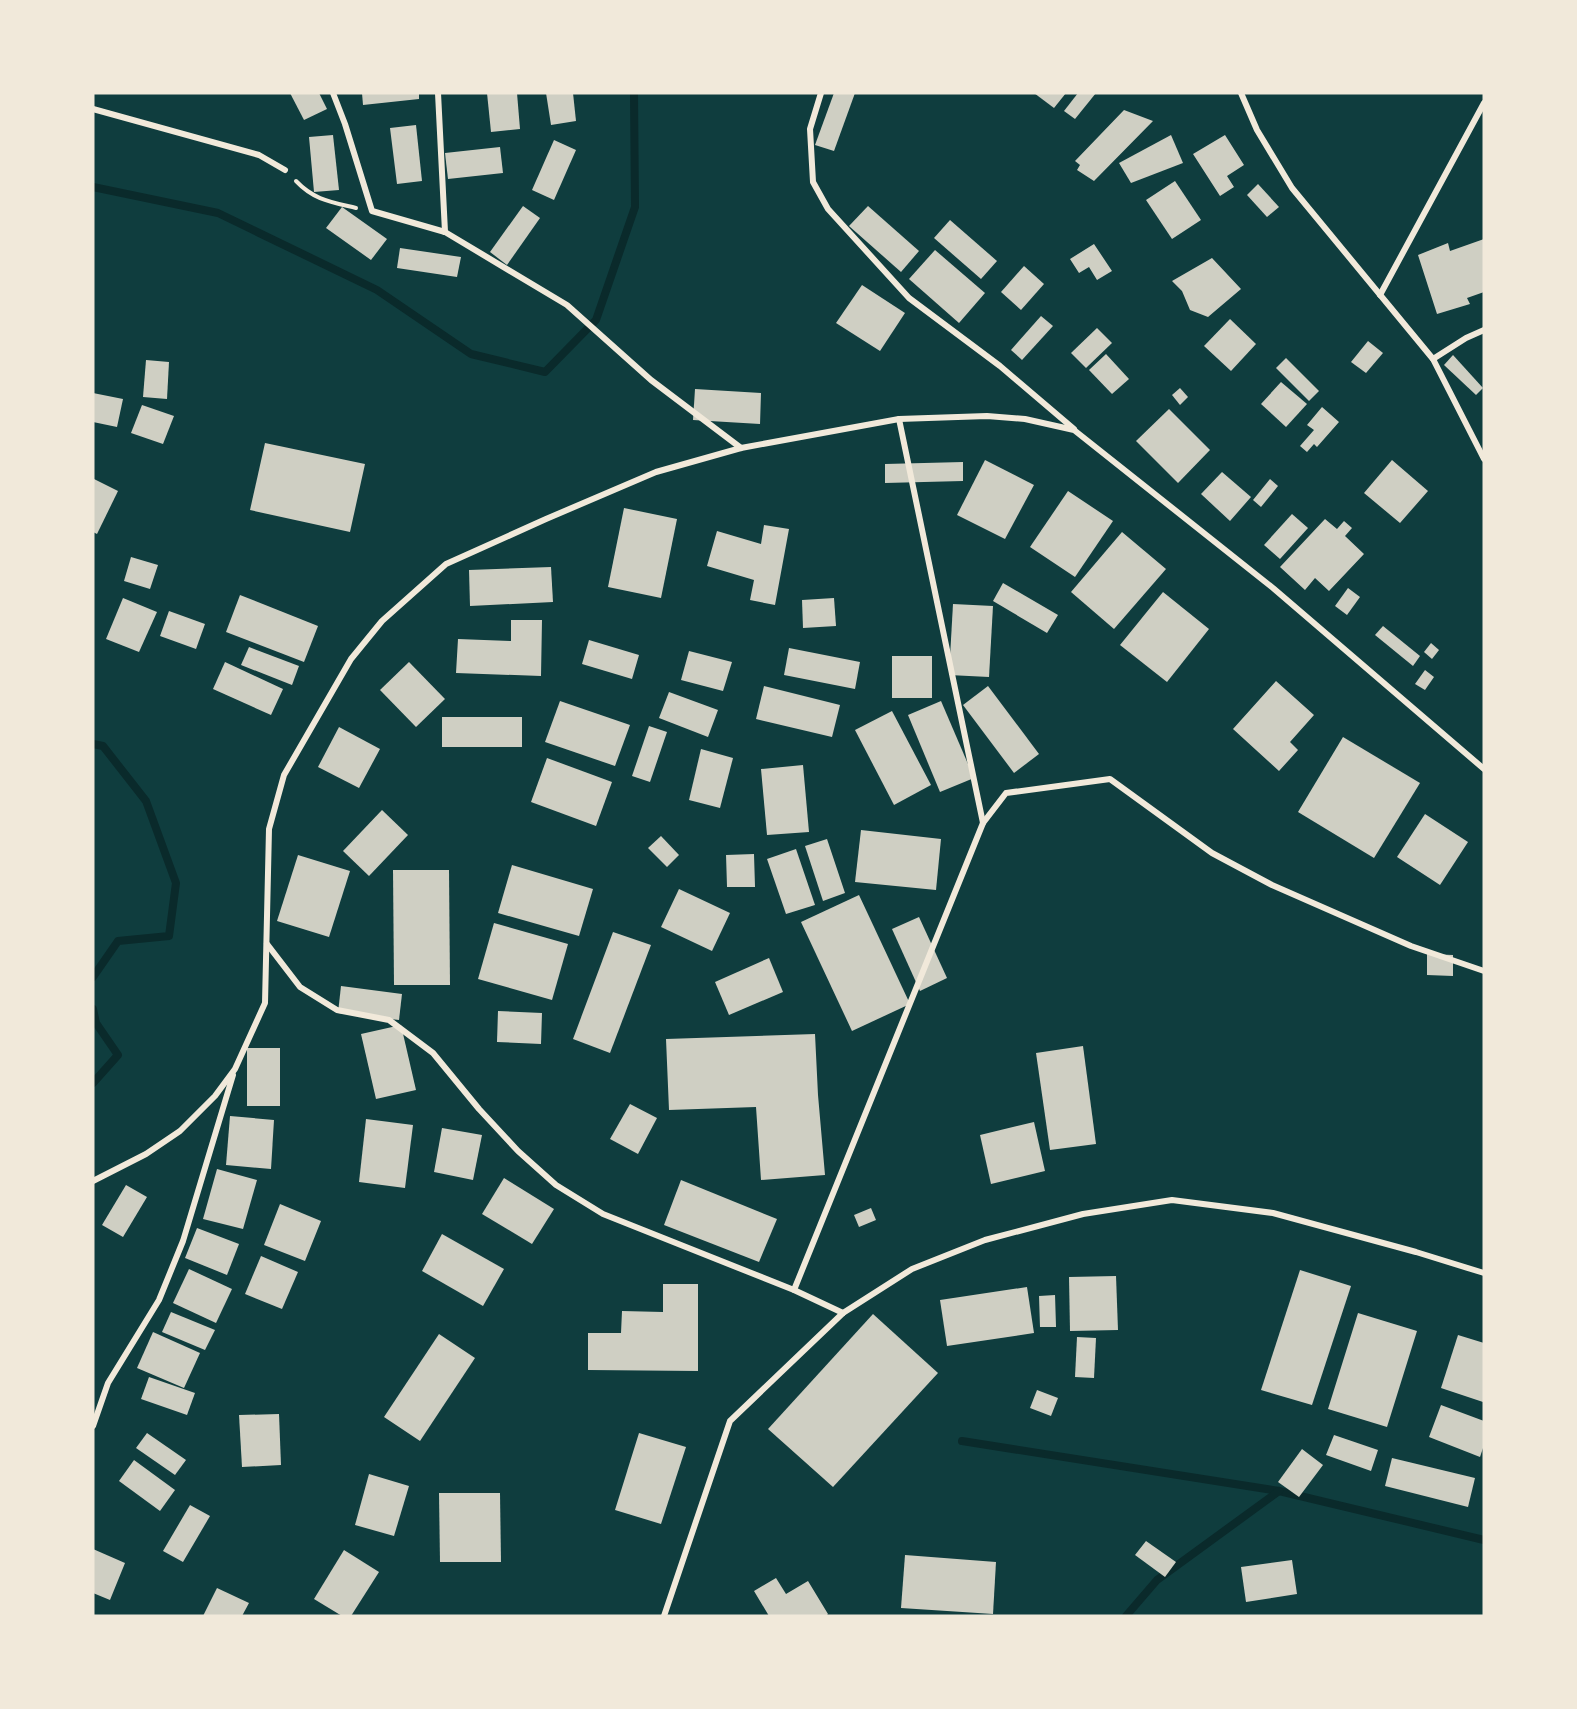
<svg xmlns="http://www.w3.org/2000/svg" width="1577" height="1709" viewBox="0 0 1577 1709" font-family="Mulish,sans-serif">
	<rect width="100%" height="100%" fill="#0f3d3e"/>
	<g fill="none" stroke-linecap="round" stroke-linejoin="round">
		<g stroke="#0a2a2b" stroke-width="8">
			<polyline points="93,187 218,213 377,290 471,354 545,372 596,320 635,207 634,93"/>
			<polyline points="93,744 103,746 146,801 176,883 169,936 118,941 93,977"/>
			<polyline points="93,1009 96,1023 118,1055 93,1083"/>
			<polyline points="962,1441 1279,1491 1484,1540"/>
			<polyline points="1126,1616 1157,1580 1279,1491"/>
		</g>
	</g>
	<g fill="#cfcfc3">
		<polygon points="290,93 319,93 327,109 304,120"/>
		<polygon points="362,93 419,93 419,99 363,105"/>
		<polygon points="487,93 517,93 520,129 491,132"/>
		<polygon points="546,93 573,93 576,121 551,125"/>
		<polygon points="834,93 855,93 834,151 815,145"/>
		<polygon points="1034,93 1066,93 1054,108"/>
		<polygon points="1078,93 1096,93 1075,119 1064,111"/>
		<polygon points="1124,110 1153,121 1094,181 1077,170 1080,165 1075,161"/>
		<polygon points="416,125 422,181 397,184 390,128"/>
		<polygon points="333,135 339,190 314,192 309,137"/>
		<polygon points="1171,135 1183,163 1131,183 1119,163"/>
		<polygon points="1225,135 1244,165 1227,176 1234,187 1220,196 1193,154"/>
		<polygon points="554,140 576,150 554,200 532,190"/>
		<polygon points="500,147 503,173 448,179 445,153"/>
		<polygon points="1175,181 1201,220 1172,239 1146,200"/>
		<polygon points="1258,184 1279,207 1267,217 1247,195"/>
		<polygon points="523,206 540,218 507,265 490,252"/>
		<polygon points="868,206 919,251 901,272 849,226"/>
		<polygon points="342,207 387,239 371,260 326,228"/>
		<polygon points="950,220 997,261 981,279 934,238"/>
		<polygon points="1484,239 1484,292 1467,298 1470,304 1437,314 1418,255 1448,243 1450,251"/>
		<polygon points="1094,244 1112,271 1097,280 1089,267 1079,273 1070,259"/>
		<polygon points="400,248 461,257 457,277 397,268"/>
		<polygon points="935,250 985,293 959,323 909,279"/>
		<polygon points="1212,258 1241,289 1208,317 1190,310 1182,291 1172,281"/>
		<polygon points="1024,266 1044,284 1021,310 1001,292"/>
		<polygon points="862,285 905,313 880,351 836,323"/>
		<polygon points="1041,316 1053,326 1022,360 1011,350"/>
		<polygon points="1230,319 1256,344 1231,371 1204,346"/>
		<polygon points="1097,328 1112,343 1086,368 1071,353"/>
		<polygon points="1368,341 1383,353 1366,373 1351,362"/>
		<polygon points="1106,354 1129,379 1112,394 1089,370"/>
		<polygon points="1453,355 1483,388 1476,395 1444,365"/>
		<polygon points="1286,358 1319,391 1309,401 1276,368"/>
		<polygon points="146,360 169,362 167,399 143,397"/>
		<polygon points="1281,382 1307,404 1286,427 1261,404"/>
		<polygon points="1180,388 1188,397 1180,405 1172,395"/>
		<polygon points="695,389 761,393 760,424 693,420"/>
		<polygon points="93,393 123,399 117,427 93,422"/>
		<polygon points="142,405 174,416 163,444 131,433"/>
		<polygon points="1322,407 1339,422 1317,447 1314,444 1307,452 1300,446 1314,430 1307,425"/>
		<polygon points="1169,409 1210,450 1178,483 1136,441"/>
		<polygon points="265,443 365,464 350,532 250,510"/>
		<polygon points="985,460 1034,485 1005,539 957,515"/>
		<polygon points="1392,460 1428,491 1400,523 1364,493"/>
		<polygon points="963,462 963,481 885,483 885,464"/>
		<polygon points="1222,472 1251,497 1230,521 1201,494"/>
		<polygon points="94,479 118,491 97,534 93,532"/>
		<polygon points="1270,479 1278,486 1261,507 1253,500"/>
		<polygon points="1068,491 1113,521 1075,577 1030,547"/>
		<polygon points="624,508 677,519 661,598 608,587"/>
		<polygon points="1292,514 1308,528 1280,559 1264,545"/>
		<polygon points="1325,519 1337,529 1344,521 1352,528 1345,536 1364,554 1329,591 1315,578 1305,590 1280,567"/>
		<polygon points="764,525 789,529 775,605 750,600 754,580 707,566 717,531 761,544"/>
		<polygon points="1122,532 1166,569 1114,629 1071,592"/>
		<polygon points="131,557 158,565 150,589 124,581"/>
		<polygon points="551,567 553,602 470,606 469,570"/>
		<polygon points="1003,583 1058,615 1047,633 993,601"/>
		<polygon points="1348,588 1360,597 1347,615 1335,606"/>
		<polygon points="1163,592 1209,629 1167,682 1120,645"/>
		<polygon points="240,595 318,626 304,662 226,632"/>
		<polygon points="123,598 157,612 139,652 106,639"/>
		<polygon points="834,598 836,626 803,628 802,600"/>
		<polygon points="953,604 993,606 989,677 949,675"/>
		<polygon points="169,611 205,624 196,649 160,636"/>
		<polygon points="511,620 542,620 541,676 456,673 458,639 511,641"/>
		<polygon points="1383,626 1420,656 1413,666 1375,635"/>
		<polygon points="589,640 639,655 632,679 582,664"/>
		<polygon points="1431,643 1439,650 1432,659 1424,652"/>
		<polygon points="249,647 299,666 292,685 241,665"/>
		<polygon points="789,648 860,662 855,689 784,675"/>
		<polygon points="689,651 732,662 723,691 681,680"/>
		<rect x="892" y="656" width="40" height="42"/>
		<polygon points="225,662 283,689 271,715 213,689"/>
		<polygon points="409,662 445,699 416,727 380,690"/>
		<polygon points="1425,670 1434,677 1425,690 1415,684"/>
		<polygon points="1276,681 1314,715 1290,742 1298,750 1279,771 1233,729"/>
		<polygon points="764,686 840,705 832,737 756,719"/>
		<polygon points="988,686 1039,754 1014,773 963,705"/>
		<polygon points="669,692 718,710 708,737 659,718"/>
		<polygon points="560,701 630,725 615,766 545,742"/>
		<polygon points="941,701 974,778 940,792 908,715"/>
		<polygon points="892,711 931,785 894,805 855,730"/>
		<rect x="442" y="717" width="80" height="30"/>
		<polygon points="649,726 667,732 650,782 632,776"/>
		<polygon points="339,727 380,749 359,788 318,767"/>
		<polygon points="1343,737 1420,783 1374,858 1298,812"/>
		<polygon points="701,749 733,758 720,808 689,800"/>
		<polygon points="547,758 612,782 596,826 531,802"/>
		<polygon points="803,765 809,832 767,835 761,769"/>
		<polygon points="382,810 408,835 369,876 343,851"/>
		<polygon points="1425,814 1468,842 1440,885 1397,857"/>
		<polygon points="861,830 941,839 936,890 855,882"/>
		<polygon points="661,836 679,855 667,867 648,848"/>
		<polygon points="827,839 845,893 823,901 805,846"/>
		<polygon points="796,849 815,905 786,914 767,859"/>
		<polygon points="754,854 755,887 727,887 726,855"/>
		<polygon points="298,855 350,871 329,937 277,921"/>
		<polygon points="512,865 593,889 579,936 498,913"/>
		<polygon points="393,870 449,870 450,985 394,985"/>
		<polygon points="679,889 730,913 712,951 661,927"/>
		<polygon points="859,895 910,1004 852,1031 801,922"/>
		<polygon points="919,917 947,978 920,991 892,929"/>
		<polygon points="494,923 568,944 552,1000 478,979"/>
		<polygon points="613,932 651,945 610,1053 573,1039"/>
		<polygon points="1427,954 1453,955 1453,976 1427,975"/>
		<polygon points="769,958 783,992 729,1015 715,982"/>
		<polygon points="341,986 402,994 399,1020 338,1013"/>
		<polygon points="498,1011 542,1013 541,1044 497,1042"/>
		<polygon points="401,1025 416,1090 376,1099 361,1034"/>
		<polygon points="815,1034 818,1095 825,1175 761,1180 756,1107 669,1110 666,1039"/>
		<polygon points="1083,1046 1096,1144 1050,1150 1036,1053"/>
		<rect x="247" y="1048" width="33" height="58"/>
		<polygon points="630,1104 657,1118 638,1154 610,1139"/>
		<polygon points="230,1116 274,1120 271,1169 226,1165"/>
		<polygon points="366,1119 413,1125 405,1188 359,1182"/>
		<polygon points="1034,1122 1045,1171 991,1184 980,1135"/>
		<polygon points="442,1128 482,1135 473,1180 434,1172"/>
		<polygon points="217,1169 257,1180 243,1229 203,1219"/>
		<polygon points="504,1178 554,1209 532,1244 482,1214"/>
		<polygon points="681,1180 777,1219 759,1262 664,1225"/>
		<polygon points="126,1185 147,1197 123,1237 102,1225"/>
		<polygon points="280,1204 321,1221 305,1261 264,1245"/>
		<polygon points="871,1208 876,1220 859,1227 854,1215"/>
		<polygon points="197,1228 239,1244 227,1275 185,1258"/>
		<polygon points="442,1234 504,1269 483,1306 422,1271"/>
		<polygon points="261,1256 298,1272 282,1309 245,1294"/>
		<polygon points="189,1269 232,1289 216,1323 173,1303"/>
		<polygon points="1300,1270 1351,1286 1312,1405 1261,1390"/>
		<polygon points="1116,1276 1118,1330 1070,1331 1069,1277"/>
		<polygon points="663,1284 698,1284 698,1371 588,1370 588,1333 621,1333 622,1311 663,1312"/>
		<polygon points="1027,1287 1034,1333 947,1346 940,1300"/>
		<polygon points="1055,1295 1056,1327 1040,1327 1039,1296"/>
		<polygon points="171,1312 215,1330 205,1350 162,1332"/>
		<polygon points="1358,1313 1417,1331 1387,1427 1328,1409"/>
		<polygon points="873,1314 938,1373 833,1487 768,1429"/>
		<polygon points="153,1332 200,1353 184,1388 137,1368"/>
		<polygon points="439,1334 475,1358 420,1441 384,1417"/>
		<polygon points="1458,1335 1484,1343 1483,1402 1441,1388"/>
		<polygon points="1077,1337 1096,1338 1094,1378 1075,1377"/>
		<polygon points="149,1377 195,1393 187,1415 141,1399"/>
		<polygon points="1037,1390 1058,1398 1051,1416 1030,1408"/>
		<polygon points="1441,1405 1484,1421 1484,1445 1480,1457 1429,1437"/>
		<polygon points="279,1414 281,1465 242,1467 239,1415"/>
		<polygon points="147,1433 186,1460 175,1475 136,1448"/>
		<polygon points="639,1433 686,1447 661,1524 615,1510"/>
		<polygon points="1334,1435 1378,1450 1371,1471 1326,1455"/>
		<polygon points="1302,1449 1323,1465 1299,1497 1278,1482"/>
		<polygon points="1392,1458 1475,1478 1468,1507 1385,1486"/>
		<polygon points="134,1460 175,1490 160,1511 119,1481"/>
		<polygon points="369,1474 409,1486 394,1536 355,1525"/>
		<polygon points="439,1493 500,1493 501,1562 440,1562"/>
		<polygon points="190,1505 210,1516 183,1562 163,1551"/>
		<polygon points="1146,1541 1176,1562 1165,1577 1135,1555"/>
		<polygon points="93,1549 125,1563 110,1600 93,1593"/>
		<polygon points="344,1550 379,1572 351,1616 342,1616 314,1599"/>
		<polygon points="905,1555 996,1562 993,1614 901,1608"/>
		<polygon points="1292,1560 1297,1594 1246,1602 1241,1567"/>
		<polygon points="776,1578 786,1594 808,1581 828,1614 826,1616 769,1616 754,1591"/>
		<polygon points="217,1588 249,1603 242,1616 203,1616"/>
	</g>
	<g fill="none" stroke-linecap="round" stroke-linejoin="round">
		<path stroke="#f1e9da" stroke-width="4" d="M296 181C314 200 331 202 356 208"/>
		<g stroke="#f1e9da" stroke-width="6">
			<polyline points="333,93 345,124 372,211 445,232 567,305 651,380 741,448"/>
			<polyline points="438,93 445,232"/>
			<polyline points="821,93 810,129 813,182 828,209 909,298 1000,366 1074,429"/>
			<polyline points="1241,93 1257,130 1292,188 1433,359 1484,459"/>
			<polyline points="93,109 259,155 285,170"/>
			<polyline points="1380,295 1484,103"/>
			<polyline points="1433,359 1466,338 1484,330"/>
			<polyline points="899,419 983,823"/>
			<polyline points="267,944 300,987 337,1010 389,1020 433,1053 479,1109 518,1151 556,1185 603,1214 794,1290 843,1313"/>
			<polyline points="93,1181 146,1154 180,1131 215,1096 235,1069 265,1003 269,829 284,775 351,659 382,621 446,564 546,519 656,472 741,448 899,419 987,416 1025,419 1074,430 1273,588 1484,769"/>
			<polyline points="794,1290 983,823 1006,793 1110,779 1212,853 1272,885 1411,946 1484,971"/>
			<polyline points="93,1426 108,1383 159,1300 183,1241 233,1075"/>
			<polyline points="664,1616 730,1421 843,1313 912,1269 985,1240 1083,1214 1172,1200 1273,1213 1416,1252 1484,1273"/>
		</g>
	</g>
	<rect width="1577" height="1709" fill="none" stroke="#f1e9da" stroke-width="189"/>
</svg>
